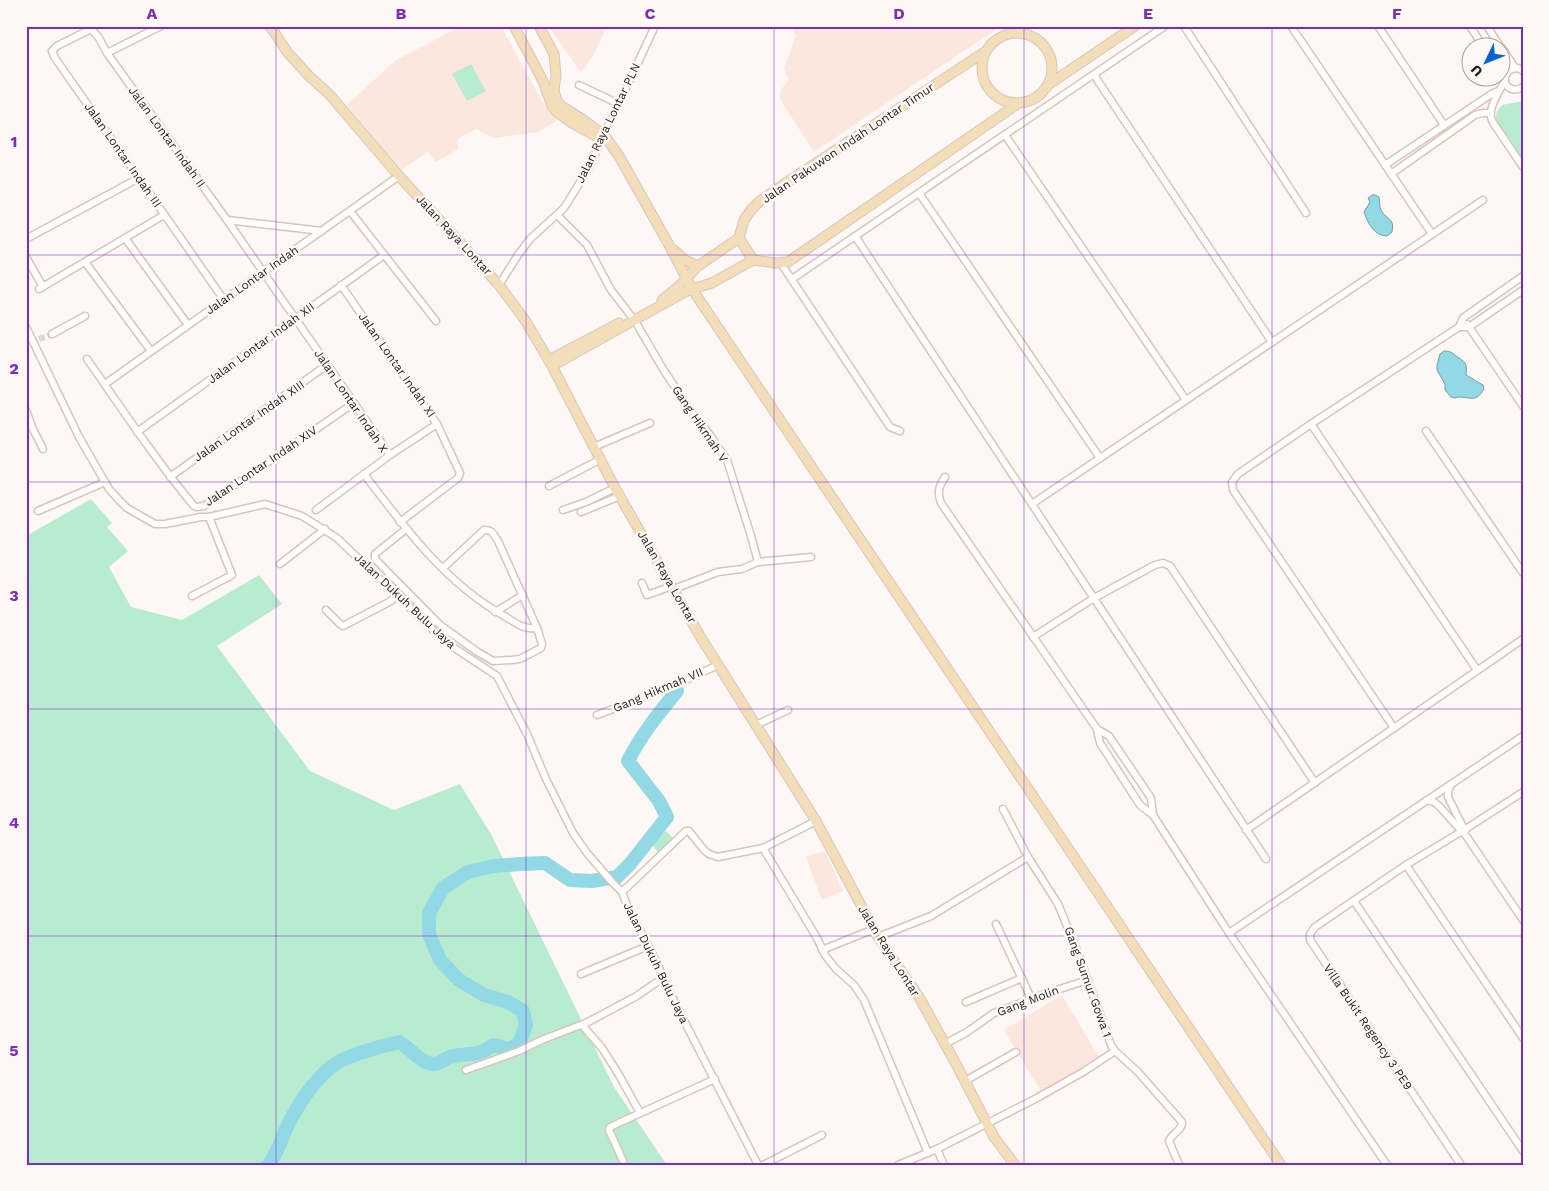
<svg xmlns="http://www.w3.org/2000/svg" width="1549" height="1191" viewBox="0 0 1549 1191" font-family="'Work Sans',sans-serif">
	<rect width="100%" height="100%" fill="#fdf8f5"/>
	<g fill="#fbe7dd">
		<polygon points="462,26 501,26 544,105 558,120 538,132 494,138 477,129 459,138 457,143 458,149 436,162 428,152 400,171 347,105 396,60"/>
		<polygon points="548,26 607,26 594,54 581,72"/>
		<polygon points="791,26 1001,26 814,152 780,99 780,91 789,80 784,69 796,36"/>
		<polygon points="825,851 843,891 822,900 806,857"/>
		<polygon points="1062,995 1100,1059 1042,1093 1004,1030"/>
	</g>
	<g fill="#b7ecd0">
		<polygon points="471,64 486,91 467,101 452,74"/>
		<path d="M1523 101V164L1497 125C1494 116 1496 112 1502 105Z"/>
		<polygon points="91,499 112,523 107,527 128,551 109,567 131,607 182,620 259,575 282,604 217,646 310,771 394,810 460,784 492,836 614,1087 667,1165 26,1165 26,536"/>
		<polygon points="666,831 674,839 659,853 651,844"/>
	</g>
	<g fill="#92d8e5" stroke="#72a0a8">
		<path d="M1372 195H1375L1379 197C1380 202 1379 206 1381 210 1387 221 1395 217 1392 232L1387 236C1374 236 1368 223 1364 212L1370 202 1368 198Z"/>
		<path d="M1444 351C1452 351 1453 354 1459 358 1467 363 1467 366 1466 375L1483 385 1484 389C1476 403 1471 397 1458 397L1455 398 1451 397 1445 390V384L1437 370V365L1440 354Z"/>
	</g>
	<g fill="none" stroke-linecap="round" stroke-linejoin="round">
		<path stroke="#92d8e5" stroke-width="14" d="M268 1165C278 1154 280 1140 287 1127 298 1104 317 1074 340 1061 357 1052 380 1047 399 1042 408 1047 415 1056 424 1061 437 1069 442 1059 453 1056 472 1052 475 1058 493 1045L509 1049 519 1044 526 1025 523 1011 508 1002 484 995 459 980 440 960 429 934V913L443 888 468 872 494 866 521 864 545 863 570 880 592 881 617 877 630 864 667 817 659 801 628 761C641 735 659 713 677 691"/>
		<polyline stroke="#ddd7d4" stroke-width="6" stroke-dasharray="6 3" stroke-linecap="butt" points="39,339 52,334"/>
		<g stroke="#dbc4b7" stroke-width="9">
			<g id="street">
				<polyline points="1184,26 1306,213"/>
				<polyline points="1291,26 1432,234"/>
				<polyline points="1378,26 1444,125"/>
				<polyline points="1470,26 1484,48"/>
				<polyline points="1487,26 1501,48"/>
				<polyline points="1502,48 1515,68"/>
				<polyline points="107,53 161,26"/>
				<path d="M1523 71 1518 68 1511 69C1497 79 1509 96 1523 87"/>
				<polyline points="1094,75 1272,342"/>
				<path d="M1505 81C1500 89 1489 108 1491 117 1491 118 1493 123 1494 124L1523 167"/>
				<polyline points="579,85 619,104"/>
				<polyline points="1005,135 1186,400"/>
				<polyline points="1385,165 1493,93 1499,91"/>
				<polyline points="1391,174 1475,115 1483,113 1490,113"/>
				<polyline points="919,193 1100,458"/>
				<polyline points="350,211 436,321"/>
				<polyline points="557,215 587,245 611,290 635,321 663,369 690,410 710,435 727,460 751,536 758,562"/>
				<polyline points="227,220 322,231"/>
				<polyline points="855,236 1266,859"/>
				<polyline points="125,238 188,325"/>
				<polyline points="26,239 139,178"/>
				<polyline points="26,257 43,287"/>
				<polyline points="85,262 151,351"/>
				<polyline points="787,262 782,265 890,427 900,431"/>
				<polyline points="1523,276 1463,318 1459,327 1469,327 1523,290"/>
				<polyline points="792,279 1165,26"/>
				<polyline points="341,285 437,424 460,473 458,478 400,522"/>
				<polyline points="499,285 518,255 530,239 563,209 568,202 589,167 655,26"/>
				<polyline points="39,289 164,215"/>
				<polyline points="224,300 55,58 52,51 57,46 89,30 92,30 99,38 107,53 227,220 390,455"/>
				<polyline points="1467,324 1523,406"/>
				<polyline points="26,327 79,437 109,489 119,500 127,508 155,524 165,524 201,517 209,517 265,504 302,516 337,538 433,630 453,647 497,676 527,734 546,779 573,833 587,853 612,882 622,892 627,905 652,953 675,1003 758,1165"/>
				<polyline points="52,334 85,316"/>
				<path d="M87 359C122 409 155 459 194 506L197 507 204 506 354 403"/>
				<polyline points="105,384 399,176"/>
				<polyline points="26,410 32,427 43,449"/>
				<polyline points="1311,424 1477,670"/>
				<polyline points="1426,431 1523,573"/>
				<polyline points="137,432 384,255"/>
				<polyline points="594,447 650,423"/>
				<path d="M364 474C404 527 447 585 506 617 517 624 525 630 537 628"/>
				<polyline points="170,477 327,365"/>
				<path d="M945 477C939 486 937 492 941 503L1097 729 1109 736 1151 798 1153 815"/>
				<polyline points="549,486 601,459"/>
				<polyline points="1032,504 1483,200"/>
				<polyline points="316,510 390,455 437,424"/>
				<polyline points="563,510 586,502 615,488"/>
				<polyline points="38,511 105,482"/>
				<polyline points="581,512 620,496"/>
				<path d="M406 529 375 554V559L440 625 476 651 493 661 512 660 520 659 541 648 542 644 537 628 498 541C494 535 492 529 484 530L443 568"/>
				<polyline points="280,564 325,529"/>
				<polyline points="642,583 647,595 672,586"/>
				<polyline points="674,589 718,572 742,569 758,562 811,557"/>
				<polyline points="192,596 232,575 209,517"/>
				<polyline points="326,610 340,624 343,626 391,601 397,595"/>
				<polyline points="495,612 523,595"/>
				<polyline points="1033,637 1094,598 1155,565 1163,563 1170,566 1315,783"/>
				<polyline points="597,715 671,687 718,665"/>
				<polyline points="756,725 788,710"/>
				<polyline points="1394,728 1233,490 1232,482 1238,474 1311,424 1459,327"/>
				<polyline points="1097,729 1100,743 1140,805 1153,815 1229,933 1387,1165"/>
				<polyline points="1451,784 1448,792 1448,797 1465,831"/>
				<polyline points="1427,800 1434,802 1439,806 1467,837 1523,920"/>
				<path d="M1003 809 1028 857 1058 904 1078 953 1111 1045 1115 1051 1138 1072 1182 1122C1182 1131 1172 1133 1169 1141L1179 1165"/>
				<polyline points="1246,830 1523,639"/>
				<polyline points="763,848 817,938 825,955 836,969 854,985 864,1000 928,1153"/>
				<polyline points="1406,865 1523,1038"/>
				<polyline points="622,892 686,831 689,831 704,850 709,854 718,857 763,848 816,821"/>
				<polyline points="1354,901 1523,1151"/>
				<polyline points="996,924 1032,1000"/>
				<polyline points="1229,933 1523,736"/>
				<polyline points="878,937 931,916 1028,857"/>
				<polyline points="822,950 874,929"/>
				<polyline points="581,974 648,946"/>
				<polyline points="966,1002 1022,978"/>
				<polyline points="582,1025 602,1048 619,1075 640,1113"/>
				<polyline points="945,1044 967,1032 994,1013 1047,993 1088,980"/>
				<polyline points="466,1070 519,1051 544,1039 586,1023 635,997 663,978"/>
				<polyline points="965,1081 1016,1052"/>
				<polyline points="937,1149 944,1165"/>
				<polyline points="623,1161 609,1130 610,1127 715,1079"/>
				<polyline points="763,1165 822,1135"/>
				<polyline points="898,1165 937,1149 1037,1098 1083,1072 1115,1051"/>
				<polyline points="1461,1165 1310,940 1310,934 1315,927 1406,865 1464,830 1523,792"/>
			</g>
		</g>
		<g stroke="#dbc4b7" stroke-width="11">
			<g id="secondary">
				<polyline points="270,26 288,53 310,77 329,94 399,176 499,285 525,320 552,366 615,488 700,636 816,821 878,937 919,997 956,1064 994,1137 1015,1165"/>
				<polyline points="514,26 543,81 552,106 557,112 572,123 601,139"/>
				<polyline points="539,26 554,54 556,76 554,90 557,101 561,106 582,119 604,135 619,156 669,245 692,289 1281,1165"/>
				<circle cx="1017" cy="68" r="35"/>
				<polyline points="1048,85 1135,26"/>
				<polyline points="739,238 753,260"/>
				<polyline points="674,250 685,260 698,266"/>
				<polyline points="662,300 678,287 698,266 739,238 744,220 751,210 760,201 787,182 986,51"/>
				<polyline points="549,360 619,323"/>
				<polyline points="552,366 683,293 692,289 712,283 753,260 776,263 788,262 1019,103"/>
			</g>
		</g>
		<use href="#street" stroke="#fff" stroke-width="6"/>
		<use href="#secondary" stroke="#f2dfba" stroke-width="9"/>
	</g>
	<path fill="none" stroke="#7b2cbf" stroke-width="1" stroke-opacity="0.55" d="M276 26V1165M526 26V1165M774 26V1165M1024 26V1165M1272 26V1165M26 255H1523M26 482H1523M26 709H1523M26 936H1523"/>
	<g text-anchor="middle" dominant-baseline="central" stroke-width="5" stroke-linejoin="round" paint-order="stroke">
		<g font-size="12" fill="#271e19" stroke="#fdf8f5">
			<text transform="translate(608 123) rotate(-64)">Jalan Raya Lontar PLN</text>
			<text transform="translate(167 137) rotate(54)">Jalan Lontar Indah II</text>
			<text transform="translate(848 143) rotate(-34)">Jalan Pakuwon Indah Lontar Timur</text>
			<text transform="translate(123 155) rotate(55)">Jalan Lontar Indah III</text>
			<text transform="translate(454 235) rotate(47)">Jalan Raya Lontar</text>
			<text transform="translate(252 280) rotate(-35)">Jalan Lontar Indah</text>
			<text transform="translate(261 343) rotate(-36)">Jalan Lontar Indah XII</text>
			<text transform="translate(397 365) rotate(55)">Jalan Lontar Indah XI</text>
			<text transform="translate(351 401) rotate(56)">Jalan Lontar Indah X</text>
			<text transform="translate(249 421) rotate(-35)">Jalan Lontar Indah XIII</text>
			<text transform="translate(700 424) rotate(56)">Gang Hikmah V</text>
			<text transform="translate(261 466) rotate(-34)">Jalan Lontar Indah XIV</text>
			<text transform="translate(667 577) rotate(60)">Jalan Raya Lontar</text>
			<text transform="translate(405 601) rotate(43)">Jalan Dukuh Bulu Jaya</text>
			<text transform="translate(658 690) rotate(-23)">Gang Hikmah VII</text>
			<text transform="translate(889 951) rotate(58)">Jalan Raya Lontar</text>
			<text transform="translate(656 963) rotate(64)">Jalan Dukuh Bulu Jaya</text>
			<text transform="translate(1088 982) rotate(70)">Gang Sumur Gowa 1</text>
			<text transform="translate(1028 1001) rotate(-21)">Gang Molin</text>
			<text transform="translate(1368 1027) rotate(56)">Villa Bukit Regency 3 PE9</text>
		</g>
	</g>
	<rect width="1549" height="1191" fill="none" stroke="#fdf8f5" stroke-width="55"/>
	<g transform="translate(1486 62) rotate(227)"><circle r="24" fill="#fdf8f5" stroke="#a7a19d"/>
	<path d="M0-4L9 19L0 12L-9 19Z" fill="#0865ce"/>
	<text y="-8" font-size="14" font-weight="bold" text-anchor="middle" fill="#271e19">U</text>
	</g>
	<rect x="28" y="28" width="1494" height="1136" fill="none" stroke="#7b2cbf" stroke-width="2"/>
	<g font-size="16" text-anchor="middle" font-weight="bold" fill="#7b2cbf">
		<text x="152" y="19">A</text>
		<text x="401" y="19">B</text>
		<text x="650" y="19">C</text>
		<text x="899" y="19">D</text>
		<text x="1148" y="19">E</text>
		<text x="1397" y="19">F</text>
		<text x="14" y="147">1</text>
		<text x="14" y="374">2</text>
		<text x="14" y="601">3</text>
		<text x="14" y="828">4</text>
		<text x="14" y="1056">5</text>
	</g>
</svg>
